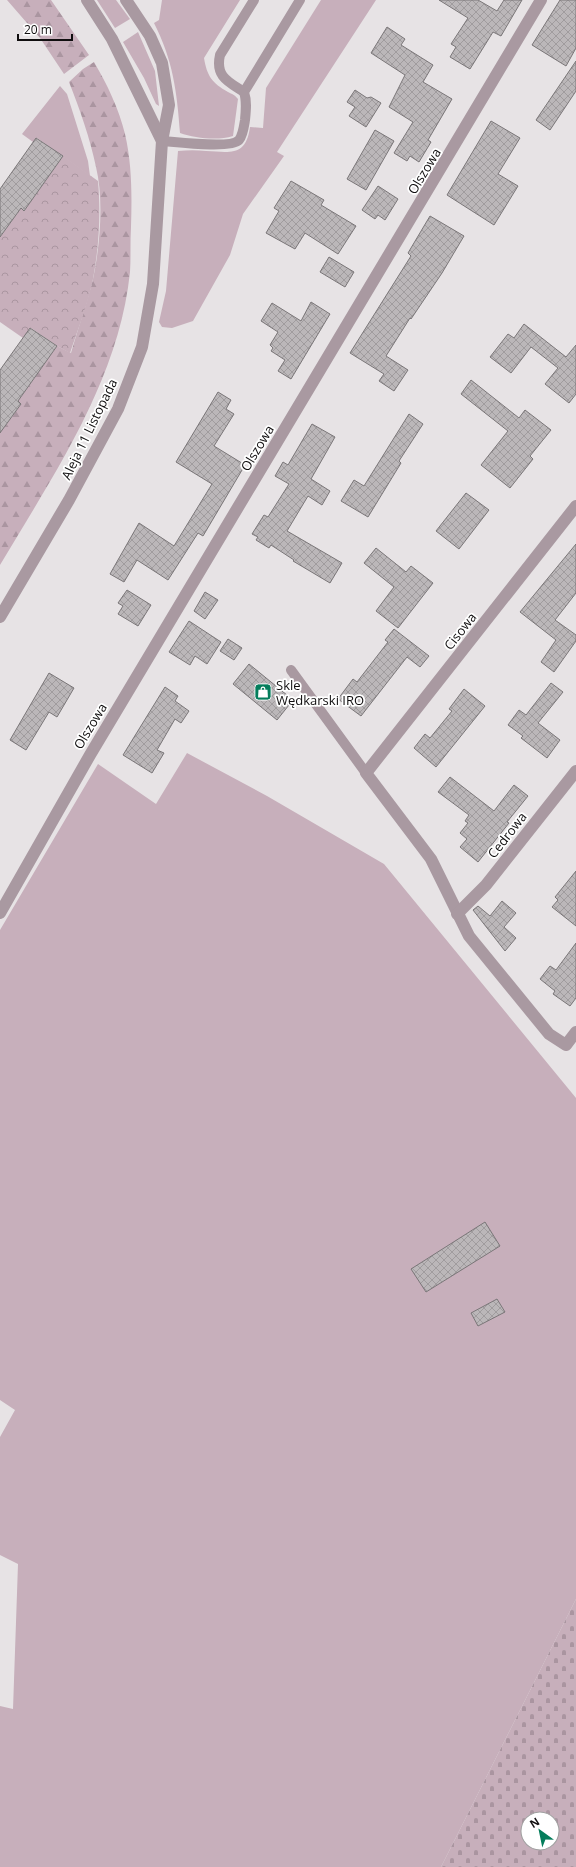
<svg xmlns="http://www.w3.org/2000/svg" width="576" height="1867" viewBox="0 0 576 1867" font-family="'Open Sans',sans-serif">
	<defs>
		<pattern id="forest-firs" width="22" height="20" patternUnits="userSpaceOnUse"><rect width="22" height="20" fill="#c7afbb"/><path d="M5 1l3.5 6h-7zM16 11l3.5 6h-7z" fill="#aa95a0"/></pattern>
		<pattern id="cemetery-stones" width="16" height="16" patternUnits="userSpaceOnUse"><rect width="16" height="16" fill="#c7afbb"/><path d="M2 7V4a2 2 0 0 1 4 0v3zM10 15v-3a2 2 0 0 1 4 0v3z" fill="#aa95a0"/></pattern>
		<pattern id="park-crowns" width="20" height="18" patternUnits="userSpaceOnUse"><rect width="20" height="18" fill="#c7afbb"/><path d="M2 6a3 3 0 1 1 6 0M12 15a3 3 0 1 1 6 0" fill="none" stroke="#aa95a0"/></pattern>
		<pattern id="building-cross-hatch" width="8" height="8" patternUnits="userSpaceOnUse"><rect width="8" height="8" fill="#bbb7b9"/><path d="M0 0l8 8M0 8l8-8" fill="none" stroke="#a09c9e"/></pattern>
	</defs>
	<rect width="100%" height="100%" fill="#e7e3e5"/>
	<g fill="#c7afbb">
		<polygon points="97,0 116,0 130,19 115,28"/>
		<path d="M162 0H240L204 58C207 76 212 83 228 92 232 94 235 95 238 99L233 136C217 141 195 138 180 133 177 92 173 60 154 23L159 20Z"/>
		<path d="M321 0H376L277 152 284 156 243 214 230 255 193 321 172 328 162 327 159 322 166 291 178 151C188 150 197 150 206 151 230 152 246 157 250 127L263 128 266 88Z"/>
		<polygon points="138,32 155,71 159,106 156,104 144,78 123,42"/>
		<polygon points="60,86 67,94 88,161 90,176 37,138 33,142 22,134"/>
		<polygon points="187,753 267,796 384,864 576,1098 576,1599 441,1867 0,1867 0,1706 13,1709 18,1564 0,1555 0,1437 15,1410 0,1400 0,930 98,764 156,804"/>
	</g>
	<g fill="url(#forest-firs)">
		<polygon points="7,0 51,0 89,55 64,74 40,38"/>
		<path d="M94 62C107 84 119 109 125 134 132 164 132 196 131 227 130 242 131 257 130 272 119 380 54 474 0 565V433L21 404 18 401 57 346 71 353C78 328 87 304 93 279 100 246 104 200 96 167 90 138 80 110 69 82L83 69Z"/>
	</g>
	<path fill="url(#cemetery-stones)" fill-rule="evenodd" d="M576 1599V1867H441ZM528 1819H552V1843H528Z"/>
	<path fill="url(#park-crowns)" d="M63 156 98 181C101 213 99 247 93 279 88 304 78 329 70 353L57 346 31 328 23 338 0 322V237L21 208 24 211Z"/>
	<g fill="url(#building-cross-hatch)" stroke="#7a7678">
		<polygon points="439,0 478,0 497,11 504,0 522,0 501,36 493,32 470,69 450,57 456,47 451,44 468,18"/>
		<polygon points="560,0 576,0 576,48 566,66 532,45"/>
		<polygon points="387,27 405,39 401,45 433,65 423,82 452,99 428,140 431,142 419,162 410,156 407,161 394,153 413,122 389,107 405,75 371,53"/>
		<polygon points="576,61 576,91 550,130 536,120"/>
		<polygon points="355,90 367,98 371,97 381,103 366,127 349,116 355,107 347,102"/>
		<polygon points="491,121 520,138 498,174 518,186 494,225 447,195"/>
		<polygon points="375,130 394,141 366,190 347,179"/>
		<polygon points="36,138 63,156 24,211 21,208 0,237 0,189"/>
		<polygon points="291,181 324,200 321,205 356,226 338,254 305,233 295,249 266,233 279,211 274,208"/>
		<polygon points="378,186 398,199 385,220 378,215 375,219 362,210"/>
		<polygon points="430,216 464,236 442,273 411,319 410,318 386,356 408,370 394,391 379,381 384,374 350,353 411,256 408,253"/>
		<polygon points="329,257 354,272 345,287 320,272"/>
		<polygon points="311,302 330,314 291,379 278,371 285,360 271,351 273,348 270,345 278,332 261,321 272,303 301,321"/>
		<polygon points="524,324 566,357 576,345 576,394 569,403 545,384 558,368 531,347 511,373 490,357 508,334 514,338"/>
		<polygon points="30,328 57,346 18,401 21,404 0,433 0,370"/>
		<polygon points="471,380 519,418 525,410 551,430 530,456 533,459 510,488 481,465 508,431 461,394"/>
		<polygon points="218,392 231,400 226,409 234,414 214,446 245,465 203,536 198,533 168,580 137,560 124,582 110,574 139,523 174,546 212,484 176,462"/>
		<polygon points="409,414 423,424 399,461 401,463 368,517 341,501 354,480 364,486"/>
		<polygon points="312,424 335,437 311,479 330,491 322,505 308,496 287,531 342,563 330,583 293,561 294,560 271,545 269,548 256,540 258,537 252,534 264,515 268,517 289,484 275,476 283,462 288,465"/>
		<polygon points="466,493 489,510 459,549 436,531"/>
		<polygon points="576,544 576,593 555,620 576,635 576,641 554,672 541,662 556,640 520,612"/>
		<polygon points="376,548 406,572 411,566 433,583 398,628 376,611 394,587 364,563"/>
		<polygon points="127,590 151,605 138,626 118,614 123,606 118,603"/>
		<polygon points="205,592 218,600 205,619 194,611"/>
		<polygon points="189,621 221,642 207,664 195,656 190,665 169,652"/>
		<polygon points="394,629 429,656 420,667 407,657 361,716 338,699 353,679 357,682 388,642 385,640"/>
		<polygon points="228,639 242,648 234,660 220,651"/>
		<polygon points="249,664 293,700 277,720 233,684"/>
		<polygon points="49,673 74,688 57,717 49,712 26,750 10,740"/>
		<polygon points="551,683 563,692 538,723 560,740 547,758 521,738 523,736 508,725 519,710 526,715"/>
		<polygon points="165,687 178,696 175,701 189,711 181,723 175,719 157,750 164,753 152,773 123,755"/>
		<polygon points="464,689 485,706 436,767 414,748 425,734 430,738 452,711 449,709"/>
		<polygon points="450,777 494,811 514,785 528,796 507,822 509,823 478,862 460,847 467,839 460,833 468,823 465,821 469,815 438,792"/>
		<polygon points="576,871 576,926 552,907 558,900 555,897"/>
		<polygon points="502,901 516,913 504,927 516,938 505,951 473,910 478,906 490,916"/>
		<polygon points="576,943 576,998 570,1006 553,994 555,991 540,979 550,966 556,970"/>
		<polygon points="485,1222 500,1246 426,1292 411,1269"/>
		<polygon points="497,1299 505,1312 478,1326 471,1313"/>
	</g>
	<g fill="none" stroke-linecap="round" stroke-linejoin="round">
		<g stroke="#a999a1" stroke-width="10">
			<path d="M244 92C229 82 215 77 220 55L254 0"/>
			<path d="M162 141C176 142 231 149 239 140 243 135 244 126 245 120 246 110 247 101 244 92L300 0"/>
			<polyline points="291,670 366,773"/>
		</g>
		<g stroke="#a999a1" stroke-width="12">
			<polyline points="576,506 366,773 431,859 469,936 549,1034 566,1045 576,1032"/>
			<polyline points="0,913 90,755 541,0"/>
			<polyline points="457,914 486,885 576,771"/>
		</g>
		<g stroke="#a999a1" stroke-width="12">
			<polyline points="87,0 112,39 162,141"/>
			<polyline points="0,617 69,500 118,409 142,347 153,284 162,141 169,105 162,63 150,36 126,0"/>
		</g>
	</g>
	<defs>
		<g id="shop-square" transform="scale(0.9)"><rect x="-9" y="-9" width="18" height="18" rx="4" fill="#047d5b" stroke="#fff"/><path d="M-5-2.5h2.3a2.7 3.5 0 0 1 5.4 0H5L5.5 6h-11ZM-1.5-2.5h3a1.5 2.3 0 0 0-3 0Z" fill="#fff"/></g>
	</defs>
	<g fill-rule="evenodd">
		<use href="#shop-square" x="263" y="692"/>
	</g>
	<g text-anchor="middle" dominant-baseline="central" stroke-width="3.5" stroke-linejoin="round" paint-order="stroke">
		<g font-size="13" fill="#100e0f" stroke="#fff">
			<text transform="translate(424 171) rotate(-59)">Olszowa</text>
			<text transform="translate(89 429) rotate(-64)">Aleja 11 Listopada</text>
			<text transform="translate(257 448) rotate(-59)">Olszowa</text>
			<text transform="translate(460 631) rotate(-52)">Cisowa</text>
			<text transform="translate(90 726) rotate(-59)">Olszowa</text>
			<text transform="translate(507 835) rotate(-52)">Cedrowa</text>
		</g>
		<g font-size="13" fill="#100e0f" stroke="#fff" text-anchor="start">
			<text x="276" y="685">Skle<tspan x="276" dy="15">Wędkarski IRO</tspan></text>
		</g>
	</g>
	<g transform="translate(540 1831) rotate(327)"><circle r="19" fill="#ffffff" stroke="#9f9f9f"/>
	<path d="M0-3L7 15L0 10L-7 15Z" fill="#047d5b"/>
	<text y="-6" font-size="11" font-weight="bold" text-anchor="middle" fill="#100e0f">N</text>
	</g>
	<path d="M18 34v6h54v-6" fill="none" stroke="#100e0f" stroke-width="2"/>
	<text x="24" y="34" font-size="12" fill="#100e0f" stroke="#ffffff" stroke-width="3" paint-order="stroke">20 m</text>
</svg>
